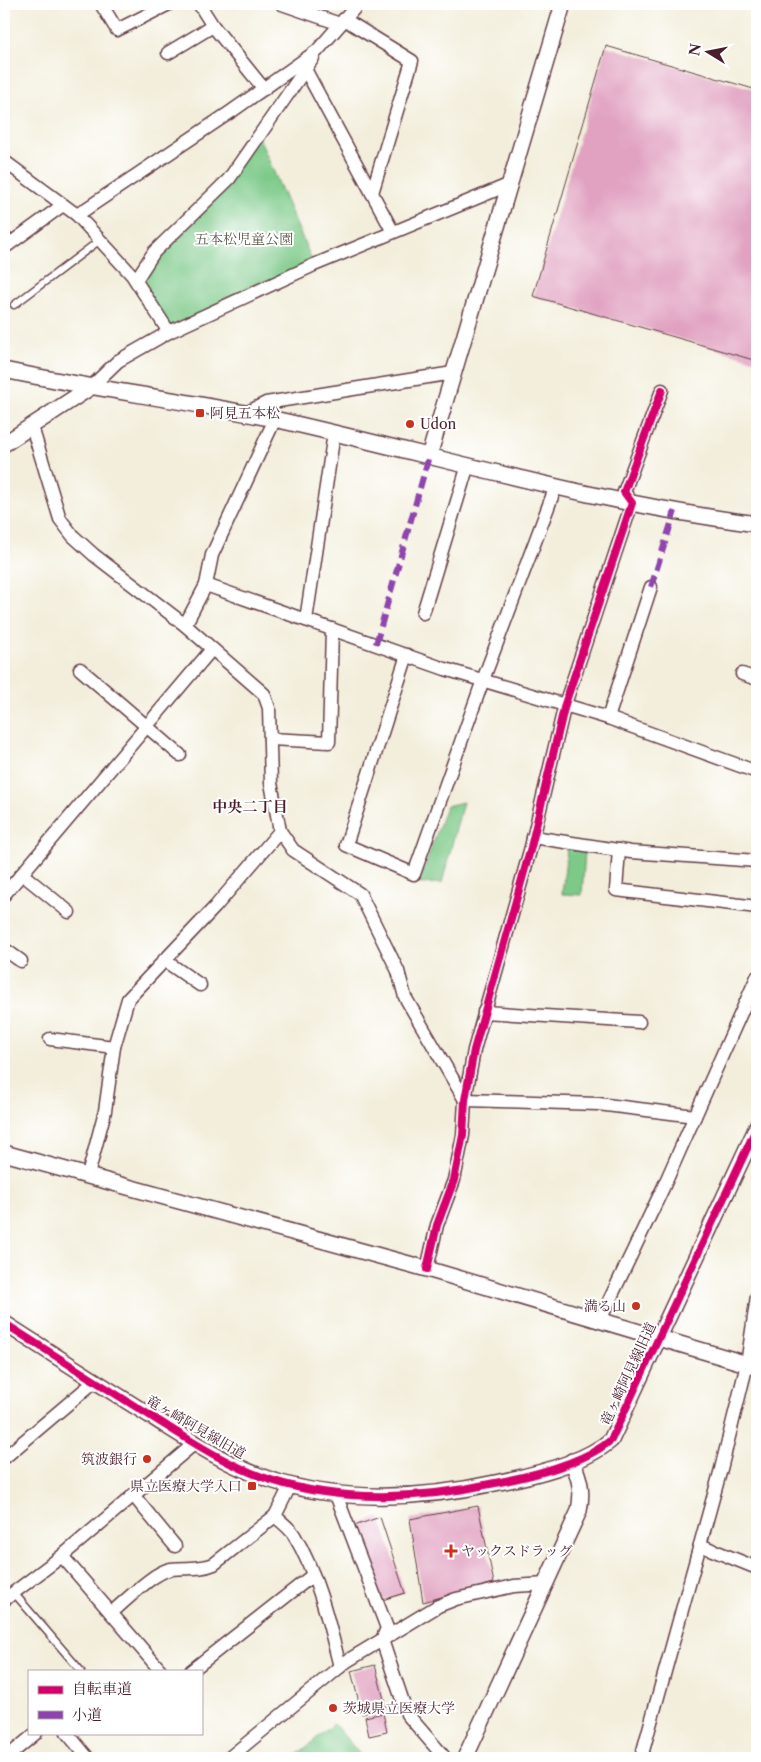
<svg xmlns="http://www.w3.org/2000/svg" width="761" height="1762" viewBox="0 0 761 1762" font-family="'Libre Caslon Text','Noto Serif JP',serif">
	<rect width="100%" height="100%" fill="#fff"/>
	<filter id="ink" filterUnits="userSpaceOnUse"><feTurbulence type="fractalNoise" baseFrequency=".02" numOctaves="2"/><feDisplacementMap in="SourceGraphic" scale="10" xChannelSelector="R" yChannelSelector="G"/><feConvolveMatrix kernelMatrix="1 2 1 2 8 2 1 2 1" color-interpolation-filters="sRGB"/></filter>
	<filter id="wash" filterUnits="userSpaceOnUse"><feTurbulence type="fractalNoise" baseFrequency=".0096" numOctaves="4" result="noise"/><feDisplacementMap in="SourceGraphic" scale="20" xChannelSelector="R" yChannelSelector="G"/><feGaussianBlur stdDeviation="1.12" result="paint"/><feColorMatrix in="noise" values="0 0 0 0 0 0 0 0 0 0 0 0 0 0 0 0 0 1.4 0 .05"/><feComposite in="paint" operator="in"/></filter>
	<g filter="url(#wash)">
		<rect width="100%" height="100%" fill="#f3eedb"/>
		<g fill="#7bc988" stroke="#62745a">
			<polygon points="258,135 314,265 169,332 136,280 229,179"/>
			<polygon points="463,802 442,883 419,884 446,806"/>
			<polygon points="567,848 585,851 582,895 562,894"/>
			<polygon points="334,1724 363,1758 293,1758"/>
		</g>
		<g id="blocks">
			<g fill="#e1a2c1">
				<polygon points="606,46 757,90 757,361 533,296"/>
				<polygon points="478,1506 494,1583 423,1602 410,1519"/>
				<polygon points="380,1517 405,1593 379,1601 354,1526"/>
				<polygon points="375,1665 386,1707 362,1714 351,1671"/>
				<polygon points="383,1713 387,1732 369,1736 365,1717"/>
			</g>
		</g>
	</g>
	<g filter="url(#ink)">
		<use href="#blocks" fill-opacity="0" stroke="#633e45" stroke-width="1"/>
		<g fill="none" stroke-linecap="round" stroke-linejoin="round">
			<g stroke="#633e45" stroke-width="9">
				<g id="service">
					<polyline points="14,305 100,240"/>
					<polyline points="14,1593 81,1671"/>
				</g>
			</g>
			<g stroke="#633e45" stroke-width="15">
				<g id="minor">
					<polyline points="101,4 117,30 169,4"/>
					<polyline points="199,4 213,26 264,89"/>
					<polyline points="282,4 340,24"/>
					<polyline points="344,19 412,61 372,193"/>
					<polyline points="168,53 213,26"/>
					<polyline points="305,69 393,232"/>
					<polyline points="4,161 77,215 132,275 169,332"/>
					<polyline points="77,215 232,111 317,51 358,4"/>
					<polyline points="4,248 63,205"/>
					<polyline points="136,280 154,252 229,179 313,58"/>
					<polyline points="91,387 118,361 169,332 314,265 508,185"/>
					<polyline points="246,413 266,403 453,373"/>
					<polyline points="32,427 60,519 73,536 94,555 185,625 264,694 269,708 271,783 280,831 293,850 360,894 398,971 405,997 465,1100"/>
					<polyline points="206,585 445,669 608,718 757,772"/>
					<polyline points="423,613 468,465"/>
					<polyline points="306,620 334,433"/>
					<polyline points="185,625 206,585 212,555 275,419"/>
					<polyline points="407,655 346,845 414,874 483,680 556,486"/>
					<polyline points="80,669 180,755"/>
					<polyline points="742,674 757,679"/>
					<polyline points="608,718 651,587"/>
					<polyline points="270,739 329,742 332,629"/>
					<polyline points="533,837 631,852 757,861"/>
					<polyline points="619,850 616,890 757,907"/>
					<polyline points="22,874 69,912"/>
					<polyline points="4,895 212,649"/>
					<polyline points="4,949 21,961"/>
					<polyline points="164,960 200,985"/>
					<polyline points="484,1012 639,1022"/>
					<polyline points="50,1039 114,1047"/>
					<polyline points="465,1100 598,1104 695,1116"/>
					<polyline points="88,1175 105,1111 114,1047 128,999 215,907 280,831"/>
					<polyline points="427,1269 437,1225 454,1180 463,1135 465,1100 474,1050 531,847 565,704 632,503 624,492 662,390"/>
					<polyline points="600,1320 663,1188 757,977"/>
					<polyline points="4,1458 95,1381"/>
					<path d="M290 1486 275 1516C281 1522 290 1528 294 1535 318 1575 329 1623 340 1667"/>
					<polyline points="335,1492 387,1628 382,1640 407,1714 445,1758"/>
					<polyline points="133,1495 175,1546"/>
					<polyline points="700,1545 757,1568"/>
					<polyline points="62,1556 161,1671"/>
					<polyline points="4,1600 62,1556 195,1443"/>
					<path d="M111 1613C126 1601 153 1572 171 1569 187 1567 200 1570 214 1564L275 1516"/>
					<polyline points="191,1671 313,1575"/>
					<polyline points="67,1733 88,1758"/>
					<polyline points="6,1758 36,1733"/>
					<polyline points="229,1758 347,1661 438,1606 456,1599 514,1586 546,1584"/>
					<polyline points="641,1758 721,1469 747,1364 757,1296"/>
				</g>
			</g>
			<g stroke="#633e45" stroke-width="18">
				<g id="tertiary">
					<path d="M4 370C93 389 184 400 274 419 435 455 594 503 757 524"/>
					<polyline points="4,444 91,387"/>
					<polyline points="429,456 563,4"/>
					<polyline points="4,1153 427,1269 757,1367"/>
					<path d="M4 1323C54 1355 104 1387 154 1418 191 1441 228 1466 271 1480 342 1503 423 1499 495 1483 531 1476 583 1464 611 1440L757 1127"/>
					<path d="M465 1758 579 1511C583 1491 580 1479 572 1461"/>
				</g>
			</g>
			<use href="#service" stroke="#fff" stroke-width="6"/>
			<use href="#minor" stroke="#fff" stroke-width="12"/>
			<use href="#tertiary" stroke="#fff" stroke-width="15"/>
			<g stroke="#8e44ad" stroke-width="6" stroke-dasharray="12 6" stroke-linecap="butt">
				<polyline points="651,587 675,511"/>
				<polyline points="376,644 429,456"/>
			</g>
			<g stroke="#fff" stroke-width="11">
				<g id="cycleway">
					<polyline points="427,1269 437,1225 454,1180 463,1135 465,1100 474,1050 531,847 565,704 632,503 624,492 662,390"/>
					<path d="M4 1323C54 1355 104 1387 154 1418 191 1441 228 1466 271 1480 342 1503 423 1499 495 1483 531 1476 583 1464 611 1440L757 1127"/>
				</g>
			</g>
			<use href="#cycleway" stroke="#d6006c" stroke-width="8"/>
		</g>
	</g>
	<g fill="#c8321e" stroke="#fff" stroke-width="2">
		<rect x="195" y="408" width="10" height="10" rx="2.5"/>
		<circle cx="410" cy="424" r="5"/>
		<circle cx="636" cy="1306" r="5"/>
		<circle cx="147" cy="1459" r="5"/>
		<rect x="247" y="1481" width="10" height="10" rx="2.5"/>
		<path d="M448.5 1543.5h5v5h5v5h-5v5h-5v-5h-5v-5h5z"/>
		<circle cx="333" cy="1708" r="5"/>
	</g>
	<g text-anchor="middle" dominant-baseline="central" stroke-width="4" stroke-linejoin="round" paint-order="stroke">
		<g font-size="14" fill="#5b5a4c" stroke="#fff">
			<text x="244" y="239">五本松児童公園</text>
		</g>
		<g font-size="14" fill="#4a1f2b" stroke="#fff" text-anchor="start">
			<text x="210" y="413">阿見五本松</text>
			<text x="420" y="424">Udon</text>
			<text x="626" y="1306" text-anchor="end">満る山</text>
			<text x="137" y="1459" text-anchor="end">筑波銀行</text>
			<text x="242" y="1486" text-anchor="end">県立医療大学入口</text>
			<text x="461" y="1551">ヤックスドラッグ</text>
			<text x="343" y="1708">茨城県立医療大学</text>
		</g>
		<g font-size="14" fill="#4a1f2b" stroke="#fff">
			<text transform="translate(628 1374) rotate(-65)">竜ヶ崎阿見線旧道</text>
			<text transform="translate(196 1427) rotate(30)">竜ヶ崎阿見線旧道</text>
		</g>
		<g font-size="15" font-weight="bold" fill="#4a1f2b" stroke="#fff">
			<text x="250" y="806">中央二丁目</text>
		</g>
	</g>
	<rect width="761" height="1762" fill="none" stroke="#fff" stroke-width="20"/>
	<rect x="28" y="1670" width="175" height="65" fill="#ffffff" stroke="#b7a5aa"/>
	<rect x="38" y="1686" width="25" height="8" fill="#d6006c" stroke="#b7a5aa"/>
	<text x="72" y="1694" font-size="15" fill="#4a1f2b">自転車道</text>
	<rect x="38" y="1711" width="25" height="8" fill="#8e44ad" stroke="#b7a5aa"/>
	<text x="72" y="1720" font-size="15" fill="#4a1f2b">小道</text>
	<g transform="translate(708 52) rotate(280)" stroke="#ffffff" stroke-width="4" paint-order="stroke">
	<path d="M0-4L9 19L0 12L-9 19Z" fill="#4a1f2b"/>
	<text y="-8" font-size="14" font-weight="bold" text-anchor="middle" fill="#4a1f2b">N</text>
	</g>
</svg>
